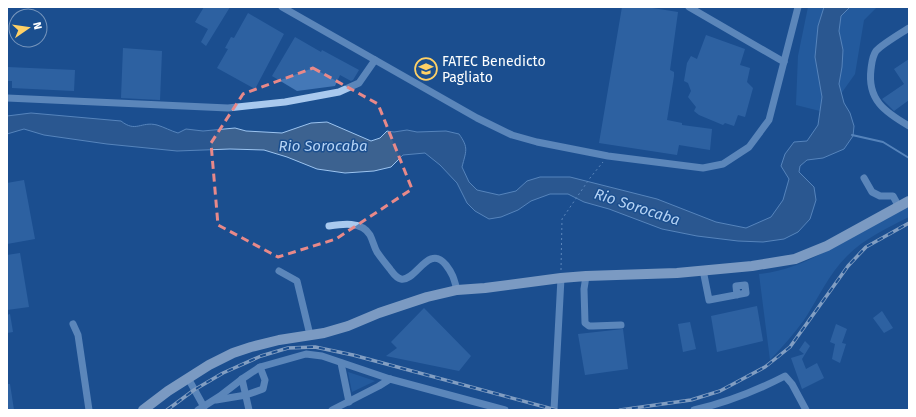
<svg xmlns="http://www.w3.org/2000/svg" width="916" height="417" viewBox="0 0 916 417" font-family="'Fira Sans',sans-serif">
	<rect width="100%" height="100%" fill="#1b4f8f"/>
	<g fill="#2e69ad">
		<polygon points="808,7 877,7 864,20 855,74 833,105 820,111 796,105 798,56"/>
		<path d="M909 204V217C887 228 865 238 847 256 828 275 818 299 804 320 794 334 782 347 770 360L759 274C797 270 823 253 855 234 873 224 891 214 909 204Z"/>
		<polygon points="348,372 375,381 352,392"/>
	</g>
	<path fill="#3c6290" stroke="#9cc4f0" d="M824 7H850L841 16 839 31 843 50 842 67 839 84 844 103 850 113 854 126 853 136 844 149 823 158 807 160 800 166 799 172 814 187 816 200 810 219 798 232 784 239 763 242 738 241 697 236 662 229 609 209 584 202 568 194H550L531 201 518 210 501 217 489 219 475 211 467 203 457 183 440 165 425 153 403 155 391 167 374 171 345 173 317 169 287 157 264 150 230 149 177 151 107 144 44 135 24 129 7 134V116L31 113 121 121C136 133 141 121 157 125 164 127 171 131 178 133L186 129 203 131 235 128 246 131 282 133 311 123 327 122 371 141 380 138 387 131 394 132 407 130 417 132 446 131 459 134C469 148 466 151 462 167L469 182 477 190 499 195 516 191 527 181 540 177H570L657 199 716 222 746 228 771 217 783 200 789 179 781 166 785 154 794 142 807 141 818 125 822 97 815 57 818 26Z"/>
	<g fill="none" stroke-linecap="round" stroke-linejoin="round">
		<polyline stroke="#9cc4f0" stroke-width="2" points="852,135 883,142 909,158"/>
	</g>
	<g fill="#4478b7">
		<polygon points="204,7 230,7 206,46 201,42 208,29 195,22"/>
		<polygon points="622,7 646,7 678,12 670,70 674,72 674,76 667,120 682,123 682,125 712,129 710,150 679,145 677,155 599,143"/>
		<polygon points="248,13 284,34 255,89 217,68 228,49 225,48 231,37 234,38"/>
		<polygon points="706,35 745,49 740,65 750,68 747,82 753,88 745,117 738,115 734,126 725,123 723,125 699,115 694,111 696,107 688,97 691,91 688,83 684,81 687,63 691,56 697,59"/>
		<polygon points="295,37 321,52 322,50 359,70 353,80 351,81 340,75 335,86 297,91 272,76"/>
		<polygon points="123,48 162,51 160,100 121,98"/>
		<polygon points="909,59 909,100 894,111 882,99 904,84 894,69"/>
		<polygon points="7,67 75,70 74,91 12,88 12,81 7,81"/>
		<polygon points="24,180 35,239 7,244 7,183"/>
		<polygon points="20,253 29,307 7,310 7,255"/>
		<polygon points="757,306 763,341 717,352 711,316"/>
		<polygon points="424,308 471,356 459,371 386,356 397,348 391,342"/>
		<polygon points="882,311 893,328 884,333 873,318"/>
		<polygon points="10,314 13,332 7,333 7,315"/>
		<polygon points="690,322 696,349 683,352 678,324"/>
		<polygon points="836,324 847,329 842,343 846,344 840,363 832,359 835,344 830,342"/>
		<polygon points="623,329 628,369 585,375 578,334"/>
		<polygon points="805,341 810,346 802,359 806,369 817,363 824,378 802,389 791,358 804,354 799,350"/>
		<polygon points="7,384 10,384 14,410 7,410"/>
	</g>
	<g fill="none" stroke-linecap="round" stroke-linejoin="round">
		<polyline stroke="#a9c9ee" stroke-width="1" stroke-dasharray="2 3" stroke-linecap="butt" points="561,270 562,219 590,178 603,162"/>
		<g stroke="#a9c9ee" stroke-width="7">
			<polyline points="282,7 477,118 512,135 537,142 608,156 703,168 723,164 749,147 769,120 798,7"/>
			<polyline points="689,7 784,62"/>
			<path d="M909 28C901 33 881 45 876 51 872 57 872 62 871 69 867 100 885 112 909 126"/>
			<polyline points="7,98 228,108 285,102 339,92 359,83 375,60"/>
			<polyline points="864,178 872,192 880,196 893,196 899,207"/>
			<path d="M329 226C342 224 362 221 370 235 373 241 374 247 377 252 381 258 386 264 390 269 393 273 396 278 401 279 416 282 428 243 446 265 453 274 454 279 457 290"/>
			<polyline points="703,270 709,300 746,293 745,285 736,286 737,295"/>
			<polyline points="279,271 297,281 310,335"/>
			<polyline points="586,276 584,289 585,323 589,326 593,326 621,325"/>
			<polyline points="73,324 78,335 89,410"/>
			<polyline points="341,363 349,402"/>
			<polyline points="188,378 204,407"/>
			<polyline points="242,379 249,410"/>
			<polyline points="216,400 246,395 263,389 265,380 260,367"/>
			<polyline points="198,410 220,396 242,379 260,367 306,354 322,356 390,379 505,410"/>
			<polyline points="332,410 379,386 390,379"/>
			<polyline points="554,410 561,278"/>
			<path d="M694 410C725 403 756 391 785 376L792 384 806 410"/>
		</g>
		<polyline stroke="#f0f6ff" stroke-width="10" points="143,410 168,391 209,365 233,353 251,347 279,340 324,333 348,326 379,313 427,297 457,290 485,288 561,278 586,276 677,273 752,266 795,259 827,246 909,201"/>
		<g stroke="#fff" stroke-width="3.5">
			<g id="rail">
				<polyline points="167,410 194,390 223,373 261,356 288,348 315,347 353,355 556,410"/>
				<polyline points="620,410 691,400 720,391 765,367 790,347 848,266 866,247 909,223"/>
			</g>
		</g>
		<use href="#rail" stroke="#1b4f8f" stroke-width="2" stroke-dasharray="6" stroke-linecap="butt"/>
	</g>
	<path d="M0 0H916V417H0ZM313 68 378 104 412 189 336 239 278 257 218 225 211 143 243 94Z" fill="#1b4f8f" fill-opacity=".55" fill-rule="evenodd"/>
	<path fill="none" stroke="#e88989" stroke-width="3" stroke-dasharray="8 5" stroke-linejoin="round" d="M313 68 378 104 412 189 336 239 278 257 218 225 211 143 243 94Z"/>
	<defs>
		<g id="university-ring" transform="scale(1.15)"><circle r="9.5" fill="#1b4f8f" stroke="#ffd166" stroke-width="1.5"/><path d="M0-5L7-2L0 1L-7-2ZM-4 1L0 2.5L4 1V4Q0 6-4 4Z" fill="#ffd166"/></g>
	</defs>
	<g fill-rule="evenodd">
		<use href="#university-ring" x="426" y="69"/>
	</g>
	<g text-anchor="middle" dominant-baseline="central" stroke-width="3" stroke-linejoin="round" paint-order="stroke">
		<g font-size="14" fill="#fff" stroke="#1b4f8f" text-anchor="start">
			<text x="442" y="61">FATEC Benedicto<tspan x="442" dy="16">Pagliato</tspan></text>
		</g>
		<g font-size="15" font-style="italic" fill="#b5d3f5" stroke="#1b4f8f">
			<text x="323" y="146">Rio Sorocaba</text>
			<text transform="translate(637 207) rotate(18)">Rio Sorocaba</text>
		</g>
	</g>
	<rect width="916" height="417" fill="none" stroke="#ffffff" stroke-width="16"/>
	<g transform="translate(28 28) rotate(77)"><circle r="19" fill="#1b4f8f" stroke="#7695bc"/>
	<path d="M0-3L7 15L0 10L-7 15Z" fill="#ffd166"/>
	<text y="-6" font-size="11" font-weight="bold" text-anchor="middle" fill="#ffffff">N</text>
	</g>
</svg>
